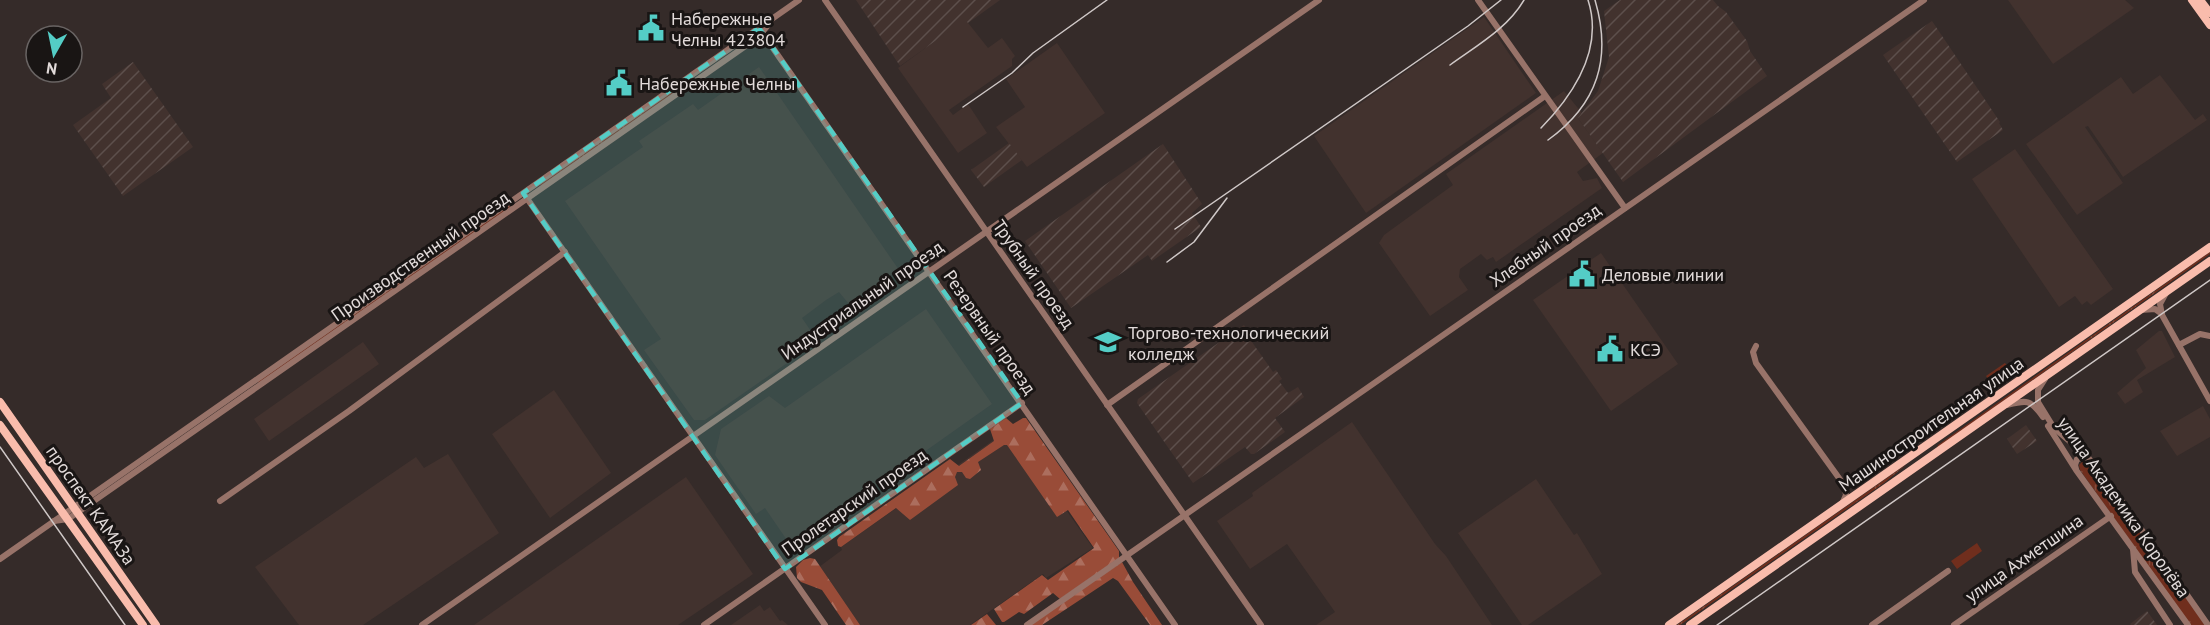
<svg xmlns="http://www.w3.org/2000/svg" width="2210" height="625" viewBox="0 0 2210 625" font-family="'PT Sans',sans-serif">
	<defs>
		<pattern id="industrial-furrows" width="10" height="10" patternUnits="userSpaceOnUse" patternTransform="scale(1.5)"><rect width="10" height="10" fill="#42322e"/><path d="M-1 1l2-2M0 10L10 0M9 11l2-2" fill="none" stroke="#5d4f4c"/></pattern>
		<pattern id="grass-tufts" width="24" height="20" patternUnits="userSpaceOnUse" patternTransform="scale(1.5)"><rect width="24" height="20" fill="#702e1d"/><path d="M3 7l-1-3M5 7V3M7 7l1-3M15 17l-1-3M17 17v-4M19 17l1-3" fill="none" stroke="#844c3d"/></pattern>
		<pattern id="forest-firs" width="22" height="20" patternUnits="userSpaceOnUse" patternTransform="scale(1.5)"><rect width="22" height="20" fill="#994c38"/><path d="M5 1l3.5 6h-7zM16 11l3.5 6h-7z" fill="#ac6e5e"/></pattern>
	</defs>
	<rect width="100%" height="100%" fill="#352b29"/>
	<g fill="#42322e">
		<polygon points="2008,0 2125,0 2134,8 2053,64"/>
		<polygon points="1484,17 1536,93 1366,213 1314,136"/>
		<polygon points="965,19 988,48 1002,38 1015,56 1012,59 1012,66 949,110 953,115 968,104 987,133 958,153 898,68"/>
		<polygon points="1057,43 1105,113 1027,167 996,127 1025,107 1006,79"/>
		<polygon points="759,67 899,270 849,304 839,292 826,300 802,318 817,340 816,343 705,420 694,420 644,350 661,339 565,201 643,147 639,141 693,104 698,110"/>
		<polygon points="2160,75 2195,120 2203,114 2207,120 2123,177 2088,126 2085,127 2123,183 2077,215 2026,144 2121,77 2133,94"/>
		<polygon points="1564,91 1582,113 1578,118 1603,153 1577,172 1583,181 1597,178 1602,188 1496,262 1493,257 1487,260 1481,254 1460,269 1459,277 1468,290 1430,316 1379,243 1384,235 1453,185 1446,174"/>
		<polygon points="2015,149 2113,289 2091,305 2087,301 2082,305 2075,296 2059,307 1972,179"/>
		<polygon points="1601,253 1678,364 1611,411 1533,300"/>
		<polygon points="926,309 992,404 791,546 765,508 756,514 715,455 721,429 769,396 785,408"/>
		<polygon points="2159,331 2162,331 2175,357 2137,380 2143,392 2125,404 2117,393 2146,368 2136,350"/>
		<polygon points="363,342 379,364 269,441 254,419"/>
		<polygon points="554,390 611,473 550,518 492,434"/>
		<polygon points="2203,406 2210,419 2210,437 2177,456 2160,431"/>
		<polygon points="1352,422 1435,544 1446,556 1492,625 1316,625 1335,612 1287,544 1250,569 1217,521 1253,496 1252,493"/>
		<polygon points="1009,429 1093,548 1046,578 1043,574 970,625 860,625 819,567 842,550 841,547"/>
		<polygon points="448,454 499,533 363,625 299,625 255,567 416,457 424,468"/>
		<polygon points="686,477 753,574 749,577 678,625 474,625"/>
		<polygon points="1536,479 1574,535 1577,533 1602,574 1528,625 1522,625 1458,533"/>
		<polygon points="760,605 764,611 770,607 780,621 782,620 788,625 731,625"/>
	</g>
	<g fill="url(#industrial-furrows)">
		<polygon points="856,0 1000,0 968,23 965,20 900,66"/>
		<polygon points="1620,0 1713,0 1718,6 1726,12 1747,41 1750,51 1767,76 1623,182 1578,118 1598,91 1609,57 1604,11"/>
		<polygon points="1932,21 2000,122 1999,123 2003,130 1957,162 1883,55"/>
		<polygon points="133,62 193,147 123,196 73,125 111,98 102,84"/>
		<polygon points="1009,143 1022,160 984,187 971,170"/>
		<polygon points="1163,144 1202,204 1192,213 1201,227 1152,261 1148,255 1071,308 1025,241"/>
		<polygon points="1244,325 1249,333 1247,335 1273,372 1276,370 1282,379 1279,381 1288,393 1298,387 1304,397 1275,418 1285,432 1254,454 1251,454 1245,447 1193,483 1137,403 1138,399"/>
		<polygon points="2026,425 2037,441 2017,454 2007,439"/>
		<polygon points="2147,611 2157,625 2131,625 2130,624"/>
	</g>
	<g fill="url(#grass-tufts)">
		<polygon points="678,87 680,89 542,187 540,184"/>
		<polygon points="509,205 511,208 259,383 257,381"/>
		<polygon points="2210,252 2210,254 1937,448 1938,445"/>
		<polygon points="2005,363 2011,371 2009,378 2002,381 1989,380 1986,376"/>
		<polygon points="2083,461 2090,463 2205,625 2190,625 2080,470 2079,465"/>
		<polygon points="1907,464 1884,483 1680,625 1677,625"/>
	</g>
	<g fill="url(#forest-firs)">
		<polygon points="1006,418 1013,424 1023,418 1026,418 1119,551 1119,558 1060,599 1053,593 1024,614 1019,612 1004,622 1002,622 994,609 1042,575 1048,580 1094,548 1068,510 1057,517 1007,445 1004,445 978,462 981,470 970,479 966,478 962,472 957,472 955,477 958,485 910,520 896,508 841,547 838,546 837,540 839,537 950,459 959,466 994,441 990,429"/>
		<polygon points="810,558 815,559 860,625 846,625 822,590 801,582 797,578 796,567 803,560"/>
		<polygon points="1122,562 1133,582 1162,625 1150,625 1118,581 1113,578 1042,625 1029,625"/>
		<polygon points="987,614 996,625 971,625"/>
	</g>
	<polygon fill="#702e1d" points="1977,543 1982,551 1957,569 1951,561"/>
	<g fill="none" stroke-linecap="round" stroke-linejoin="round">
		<g stroke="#987369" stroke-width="6">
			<polyline points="825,0 1261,625"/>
			<polyline points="1478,0 1625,208"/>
			<polyline points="761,31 1175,625"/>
			<polyline points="526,197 825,625"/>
			<polyline points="2166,293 2160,304 2162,315 2210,401"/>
			<polyline points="2141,310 2155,309 2162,314"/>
			<polyline points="2179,345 2200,334 2210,336"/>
			<polyline points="1756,346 1753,352 1756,363 1844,485 1846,495 1842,504"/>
			<polyline points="2045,379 2038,390 2038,402 2054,428 2087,456 2118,496 2208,625"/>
			<polyline points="1107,405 1545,96"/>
			<path d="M2007 405C2027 400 2030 399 2043 417"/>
			<polyline points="2048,426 2076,470 2188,625"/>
			<polyline points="2076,469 2075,465 2077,459 2083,458 2089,460"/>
			<polyline points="220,501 349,411 565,252"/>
			<polyline points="54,521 68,519 757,38 770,23"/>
			<polyline points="2133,549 2135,572 2170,625"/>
			<polyline points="0,559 799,0"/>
			<polyline points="422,625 1319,0"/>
			<polyline points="704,625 1022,403"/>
			<polyline points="1027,625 1924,0"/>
			<polyline points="1872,625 1948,571"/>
			<polyline points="1954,625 2111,516"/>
		</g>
		<g stroke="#f9bcac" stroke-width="8">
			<polyline points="2192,0 2210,25"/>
			<polyline points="2200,0 2210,13"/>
			<polyline points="0,402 156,625"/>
			<polyline points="0,425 143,625"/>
			<polyline points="1669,625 2210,247"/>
			<polyline points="1690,625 2210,261"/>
		</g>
		<g stroke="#cfc8c7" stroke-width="1.5">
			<polyline points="0,447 125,625"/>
			<polyline points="1717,625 2210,280"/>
		</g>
		<g stroke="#cfc8c7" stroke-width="1.5">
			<path d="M1450 65C1476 46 1507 29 1524 0"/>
			<polyline points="963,107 1012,73 1033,53 1107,0"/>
			<path d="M1541 128C1573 95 1604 49 1588 0"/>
			<path d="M1548 140C1598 104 1612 58 1595 0"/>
			<polyline points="1175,229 1468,26 1501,0"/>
			<polyline points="1167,262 1194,242 1227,198"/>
		</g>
	</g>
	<path fill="#54cdc6" fill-opacity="0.2" stroke="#54cdc6" stroke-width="4.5" stroke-dasharray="12 8" stroke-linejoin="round" d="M759 28 1022 403 785 569 523 193Z"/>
	<defs>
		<g id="civic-bare" transform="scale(2.07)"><path d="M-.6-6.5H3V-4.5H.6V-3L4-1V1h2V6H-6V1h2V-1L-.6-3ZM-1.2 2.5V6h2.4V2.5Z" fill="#54cdc6" stroke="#191514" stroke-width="2.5" paint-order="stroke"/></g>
		<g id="university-bare" transform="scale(2.07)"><path d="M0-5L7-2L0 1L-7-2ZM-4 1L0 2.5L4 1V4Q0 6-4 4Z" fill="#54cdc6" stroke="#191514" stroke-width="2.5" paint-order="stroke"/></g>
	</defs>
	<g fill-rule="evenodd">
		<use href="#civic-bare" x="651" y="28"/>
		<use href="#civic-bare" x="619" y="83"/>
		<use href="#civic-bare" x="1582" y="274"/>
		<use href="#university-bare" x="1108" y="342"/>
		<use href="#civic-bare" x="1610" y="349"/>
	</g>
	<g text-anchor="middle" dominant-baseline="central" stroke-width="6" stroke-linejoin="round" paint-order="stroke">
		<g font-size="18" fill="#e2dbda" stroke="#191514" text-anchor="start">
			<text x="671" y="18">Набережные<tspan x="671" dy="21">Челны 423804</tspan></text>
			<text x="639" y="83">Набережные Челны</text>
			<text x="1602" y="274">Деловые линии</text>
			<text x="1128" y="332">Торгово-технологический<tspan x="1128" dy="21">колледж</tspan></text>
			<text x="1630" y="349">КСЭ</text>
		</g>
		<g font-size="18" fill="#e2dbda" stroke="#191514">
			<text transform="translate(1545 245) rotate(-35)">Хлебный проезд</text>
			<text transform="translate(420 256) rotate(-35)">Производственный проезд</text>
			<text transform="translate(1034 274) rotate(55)">Трубный проезд</text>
			<text transform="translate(862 300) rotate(-35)">Индустриальный проезд</text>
			<text transform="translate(990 332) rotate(55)">Резервный проезд</text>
			<text transform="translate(1931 424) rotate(-35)">Машиностроительная улица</text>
			<text transform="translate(854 502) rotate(-35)">Пролетарский проезд</text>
			<text transform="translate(91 505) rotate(55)">проспект КАМАЗа</text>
			<text transform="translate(2124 507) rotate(55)">улица Академика Королёва</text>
			<text transform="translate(2024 558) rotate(-35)">улица Ахметшина</text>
		</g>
	</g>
	<g transform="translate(54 54) rotate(189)"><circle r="28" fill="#191514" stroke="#696463" stroke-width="1.5"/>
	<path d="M0-4.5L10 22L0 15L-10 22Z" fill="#54cdc6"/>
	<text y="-9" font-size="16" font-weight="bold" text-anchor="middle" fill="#e2dbda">N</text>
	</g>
</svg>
